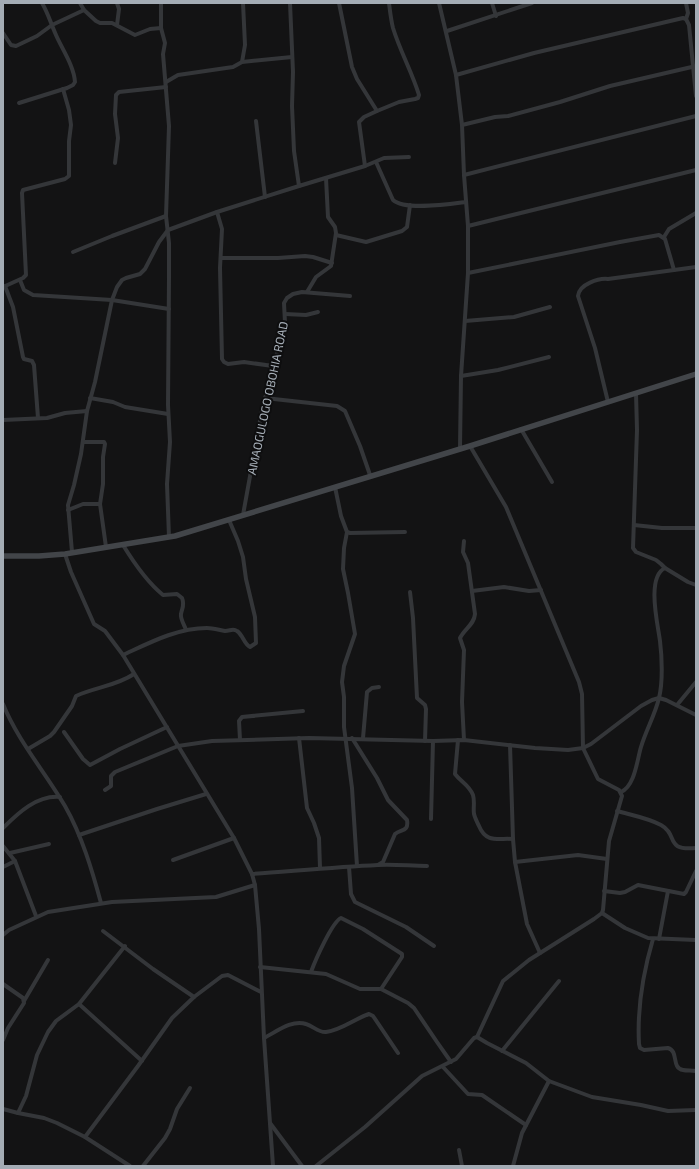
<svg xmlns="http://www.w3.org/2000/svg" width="699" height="1169" viewBox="0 0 699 1169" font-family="'Exo 2',sans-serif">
	<rect width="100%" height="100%" fill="#131314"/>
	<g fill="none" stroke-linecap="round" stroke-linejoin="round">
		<g stroke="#343639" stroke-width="4">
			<polyline points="80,3 84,10 96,21 100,23 112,23 135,35 150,29 161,28"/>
			<polyline points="117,3 119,9 117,25"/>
			<polyline points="161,3 161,28 165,43 163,54 169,126 166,216 169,243 169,278 168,405 170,442 167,484 169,537"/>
			<polyline points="290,3 293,72 292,106 294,151 299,186 365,166 384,158 409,157"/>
			<path d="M339 3 352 67 357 79 377 111 399 102 415 99 418 98 419 95C412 72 400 51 393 28 391 20 390 11 389 3"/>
			<polyline points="439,3 456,75 462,125 464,175"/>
			<polyline points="492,3 496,16"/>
			<polyline points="686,3 688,13 686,19"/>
			<polyline points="447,31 532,3"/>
			<polyline points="3,33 11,45 16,46 37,36 52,25 84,10"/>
			<polyline points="242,62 292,57"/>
			<polyline points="456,75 534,53 683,18 686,19 689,25 696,96"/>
			<polyline points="166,82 178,75 233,67 242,62 245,45 243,3"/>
			<path d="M19 103 67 88 73 85 75 82C74 66 62 49 56 35 51 24 48 13 42 3"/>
			<polyline points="256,121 265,197"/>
			<polyline points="462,125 495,117 508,116 560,102 610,86 696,66"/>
			<path d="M376 162 393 200C405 211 450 204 466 202"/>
			<polyline points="115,163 118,138 115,114 116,95 119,92 166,87"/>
			<polyline points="365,166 359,122 364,117 377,111"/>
			<polyline points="217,212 222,229 220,268 222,359 224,362 228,364 244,362 273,366"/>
			<polyline points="468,226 696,170"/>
			<polyline points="336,235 366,242 402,231 407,227 410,205"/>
			<polyline points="664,237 669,229 696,213"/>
			<polyline points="73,252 112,236 166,216"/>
			<polyline points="221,258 278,258 305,256 313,257 332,263"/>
			<polyline points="468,273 468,226 464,175 696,116"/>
			<polyline points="20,280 24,290 33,295 112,300 169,309"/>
			<polyline points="5,286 13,307 23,357 24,359 32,361 34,365 38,418"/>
			<polyline points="3,287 23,278 26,275 22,193 23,190 65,179 69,176 69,141 71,125 69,110 63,89"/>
			<polyline points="307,292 316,277 331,266 336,233 335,227 328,217 326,178"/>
			<polyline points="285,314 306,315 318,312"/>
			<polyline points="465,321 514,317 550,307"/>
			<polyline points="461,376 498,370 549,357"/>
			<polyline points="636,393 637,430 633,548 636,552 656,560 661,564 665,568 688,582 696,585"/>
			<polyline points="90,398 113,402 125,407 168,414"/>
			<polyline points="265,398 337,406 345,411 360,446 370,475"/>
			<path d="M608 402 595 348 578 296C579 284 599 278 608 279L696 267"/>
			<polyline points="3,420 47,418 65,413 87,411"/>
			<polyline points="521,429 552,482"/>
			<polyline points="83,442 104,442 105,444 103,457 103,484 100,504 106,547"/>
			<polyline points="460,448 461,376 468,273 620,242 659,235 665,239 674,270"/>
			<polyline points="335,487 341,516 347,532 350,533 405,532"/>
			<polyline points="68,510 83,504 100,504"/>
			<polyline points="243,515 262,410 285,323 284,303 287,298 293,294 302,292 350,296"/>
			<polyline points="634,525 662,528 696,528"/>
			<polyline points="347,532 344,548 343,569 348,593 355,634 344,666 342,682 344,697 344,727 352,788 357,866"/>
			<path d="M123 545C134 563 147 582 163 595L177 594 182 598C185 605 182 608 181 614 180 619 185 626 186 630"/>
			<polyline points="72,552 68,505 74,485 81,454 87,411 95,382 112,300 117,287 122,280 126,278 140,274 145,269 159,242 168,230 217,212 299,186"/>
			<polyline points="65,554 71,572 94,624 105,631 123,655 234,838 252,874 255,885 259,929 264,1038 273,1166"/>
			<polyline points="472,591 504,587 529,591 541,590"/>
			<polyline points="410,592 413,618 417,698 425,705 426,709 425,741"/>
			<path d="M123 655C149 643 177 628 207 628 213 628 219 630 225 631 230 631 233 628 237 631 243 635 244 644 250 647L256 643 255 617 246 579 243 557 238 541 229 520"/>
			<path d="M3 704C18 741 45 772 65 806 82 836 92 870 101 903"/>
			<polyline points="677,705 696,682"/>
			<polyline points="64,732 83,759 90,765 120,749 167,727"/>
			<polyline points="299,738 307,808 314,823 319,838 320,868"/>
			<path d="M352 738 377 778 388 800 407 820C409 832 401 829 395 834L383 862 378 865"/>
			<polyline points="363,738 367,692 372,688 379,687"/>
			<polyline points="240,740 239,721 242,717 303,711"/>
			<path d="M458 740 455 774C461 782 469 785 473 795 475 802 473 808 474 814 475 818 477 822 479 826 486 843 497 838 513 839"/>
			<path d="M464 740 462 702 464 650 460 638C465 628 474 625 475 614L468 563 463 552 464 541"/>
			<polyline points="510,745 513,839 515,862 527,924 540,953"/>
			<path d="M28 749 50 736 54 732 72 706 76 696C96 687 116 686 134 674"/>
			<polyline points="105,790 111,786 111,776 115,772 178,746 212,741 309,738 433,741 464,740 535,748 568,750 583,748 591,744 641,706 652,700 659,698 666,700 696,715"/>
			<path d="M621 792C635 786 637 760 641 747 646 730 655 715 659 698 663 682 662 657 660 641 658 625 646 577 665 568"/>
			<path d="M617 811C631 815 648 818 661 825 679 835 664 851 696 848"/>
			<polyline points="431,819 433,741"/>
			<path d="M3 828C18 813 37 795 60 797"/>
			<polyline points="79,835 157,809 206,794"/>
			<polyline points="3,846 15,861 36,916"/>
			<polyline points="10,853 49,844"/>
			<polyline points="173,860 234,838"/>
			<polyline points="515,862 578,855 607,859"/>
			<polyline points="3,867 15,861"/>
			<polyline points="349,867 351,894 355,902 406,927 434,946"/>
			<path d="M252 874C294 871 336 867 378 865 394 864 411 866 427 866"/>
			<polyline points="604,891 620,893 625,892 638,885 684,894 686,892 696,871"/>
			<polyline points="602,913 625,928 648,938 696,940"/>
			<polyline points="103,931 153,969 194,997"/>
			<polyline points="3,935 9,930 48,912 112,902 216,897 255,885"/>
			<path d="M653 939C643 973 637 1008 639 1044L640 1048 644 1050 668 1048C679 1051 671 1068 683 1070 687 1071 692 1070 696 1071"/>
			<polyline points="659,939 668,891"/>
			<polyline points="260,967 326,974 360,989 381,989 408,1003 414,1008 437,1042 451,1062"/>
			<path d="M311 972C315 961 332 922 341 918L363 929 402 954V957L381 989"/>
			<polyline points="3,984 23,998 24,1003 8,1028 3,1040"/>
			<polyline points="24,1001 48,960"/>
			<polyline points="79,1004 142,1061"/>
			<polyline points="477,1037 487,1043 526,1063 549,1081 592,1097 641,1105 668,1111 696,1110"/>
			<path d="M264 1038C276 1032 292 1019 306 1024 313 1026 319 1033 326 1032 342 1030 354 1019 369 1014L373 1016 398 1053"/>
			<polyline points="502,1051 559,981"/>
			<polyline points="443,1067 468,1094 482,1095 526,1125"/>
			<polyline points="3,1109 18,1113 44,1118 57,1123 85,1137 130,1166"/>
			<polyline points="18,1113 26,1096 37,1055 48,1032 56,1021 79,1004 125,946"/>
			<polyline points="270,1123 302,1166"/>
			<polyline points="85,1137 138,1066 172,1018 194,997 222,976 228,975 261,992"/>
			<polyline points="459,1150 462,1166"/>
			<polyline points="143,1166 165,1138 170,1129 177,1109 190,1088"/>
			<polyline points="316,1166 365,1127 422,1076 456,1059 474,1038 477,1037 503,981 529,960 594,919 602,913 603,910 609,841 622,796 619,790 598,779 583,748 582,694 579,682 506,507 470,446"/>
			<polyline points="513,1166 522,1133 549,1081"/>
		</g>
		<polyline stroke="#424549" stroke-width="5.5" points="3,556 39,556 65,554 175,536 470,446 696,374"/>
	</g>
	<g text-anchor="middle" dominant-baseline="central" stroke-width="4" stroke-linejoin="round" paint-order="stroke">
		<g font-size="12" fill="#a4acb5" stroke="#0e0e0f">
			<text transform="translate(267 398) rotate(-78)">AMAOGULOGO OBOHIA ROAD</text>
		</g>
	</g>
	<rect width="699" height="1169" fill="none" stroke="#a4acb5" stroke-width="8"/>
</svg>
